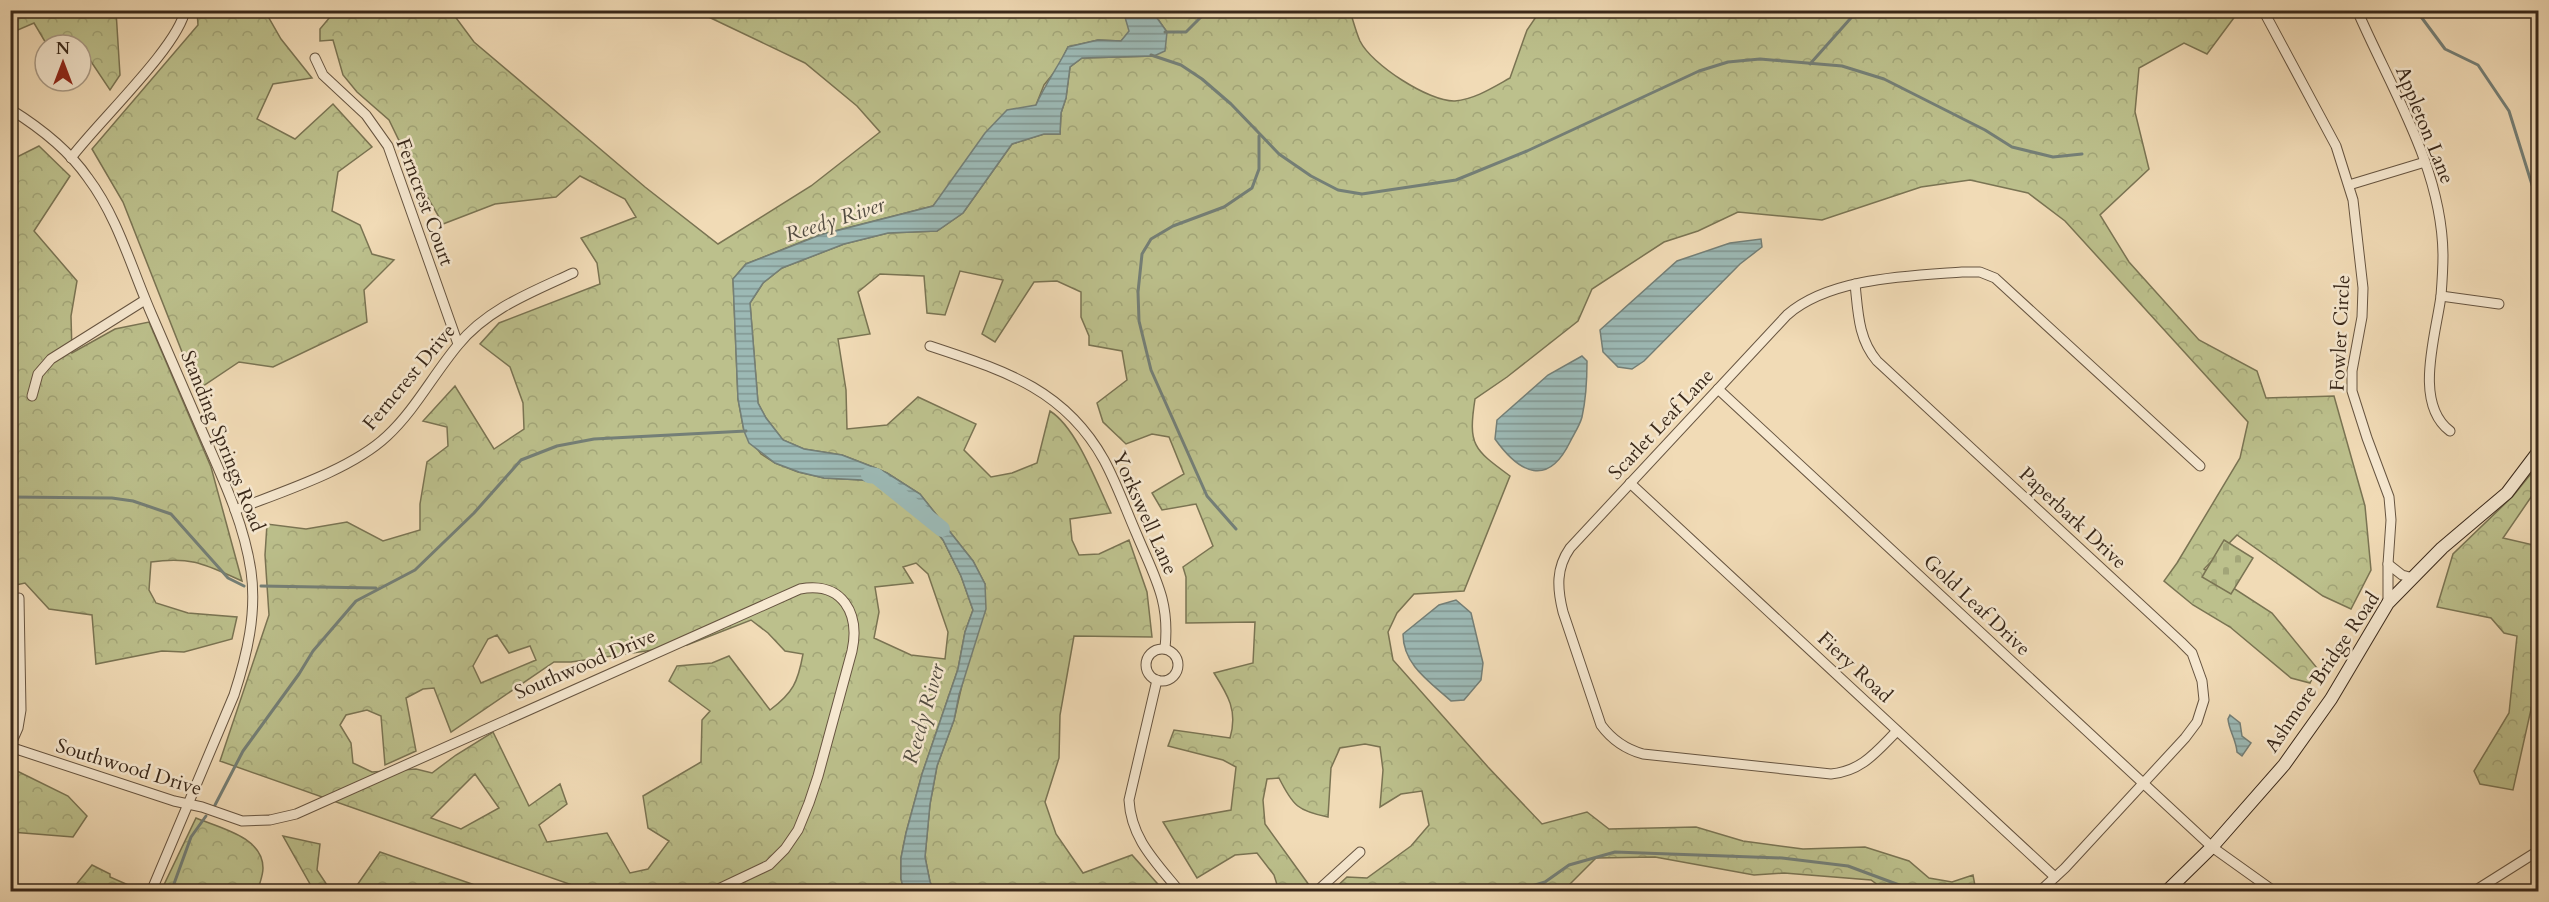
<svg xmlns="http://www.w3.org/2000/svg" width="2549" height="902" viewBox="0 0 2549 902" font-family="Cardo,serif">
	<defs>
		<pattern id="forest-crowns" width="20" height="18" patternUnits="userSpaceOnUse" patternTransform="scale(1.5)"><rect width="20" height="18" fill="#bcc08c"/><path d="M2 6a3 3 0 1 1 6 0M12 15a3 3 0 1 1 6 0" fill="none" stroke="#a2a578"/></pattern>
		<pattern id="cemetery-stones" width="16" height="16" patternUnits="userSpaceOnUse" patternTransform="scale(1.5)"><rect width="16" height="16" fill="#bcc08c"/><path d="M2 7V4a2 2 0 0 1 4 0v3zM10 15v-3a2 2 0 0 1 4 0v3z" fill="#a2a578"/></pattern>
		<pattern id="water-rules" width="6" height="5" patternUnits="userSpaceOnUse" patternTransform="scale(1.5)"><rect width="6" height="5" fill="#9cb9b5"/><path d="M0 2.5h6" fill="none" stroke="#809692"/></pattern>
	</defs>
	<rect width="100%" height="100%" fill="#f1dbb6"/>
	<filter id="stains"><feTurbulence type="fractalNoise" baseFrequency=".00333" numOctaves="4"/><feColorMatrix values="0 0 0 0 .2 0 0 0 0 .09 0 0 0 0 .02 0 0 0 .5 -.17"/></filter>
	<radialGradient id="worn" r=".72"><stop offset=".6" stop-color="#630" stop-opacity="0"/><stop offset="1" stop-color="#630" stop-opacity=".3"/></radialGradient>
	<g fill="url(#forest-crowns)" stroke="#7a7453" stroke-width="1.5" fill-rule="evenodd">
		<polygon points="10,11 116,11 120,75 110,90 90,60 81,58 81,45 47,45 34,23 11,33"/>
		<polygon points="197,11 270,11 269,18 281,39 312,78 273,84 257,119 295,139 333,104 372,147 338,172 332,211 360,225 372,254 394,260 364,290 367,322 273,367 239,362 197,390 123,202 92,149 198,25"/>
		<path d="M335 11H451L474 42 645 187 718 244 811 186 880 132 857 106 805 63 696 11H1123L1130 31 1121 41 1098 40 1068 47 1057 69 1044 85 1036 105 947 189 933 206 819 235 746 264 733 279 738 399 744 431 761 454 775 463 798 472 824 478 862 480 887 485 907 495 943 540 961 576 973 610 965 632 958 669 922 774 906 833 901 858V879L904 891H589L220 761 269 615 265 555 267 524 306 529 347 522 383 541 420 530V504L427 462 448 446 447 427 423 421 455 386 494 449 524 429 523 403 510 367 480 344 499 323 600 284 597 263 581 238 636 217 625 199 580 176 556 197 495 204 443 224 421 186 389 120 357 92 343 75 333 40 320 41V29ZM916 563 928 574 948 632 945 659 911 655 874 638 879 612 875 587 913 583 903 567ZM751 620 768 633 785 651 803 654C798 682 793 693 770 710L729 656 712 663 677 666 669 681 710 711 702 720 701 762 643 796 648 828 669 841 648 869 630 873 607 833 547 842 539 825 567 804 560 784 529 806 493 732 456 755 432 773 416 769 372 772 353 763 351 743 340 725 346 715 367 710 381 716 385 765 416 751 406 698 423 689 434 688 451 732 554 662H571L687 645ZM497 635 509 653 530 646 536 660 481 683 473 666 488 639ZM475 774 499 808 461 829 431 818Z"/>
		<path d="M1152 11H1350C1353 20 1356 32 1360 41 1371 64 1429 102 1455 101 1475 99 1492 88 1510 78L1527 30 1540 11H2239L2207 54 2184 43 2139 68 2135 112 2149 169 2100 215 2129 262 2199 340 2257 371 2266 398 2334 396 2365 506 2371 570 2351 609 2323 596 2237 535 2204 569 2272 613 2317 668 2310 683 2291 678 2230 627 2193 605 2164 581 2177 563 2240 458 2248 422 2065 221 2028 193 1970 180 1921 187 1822 220 1738 212 1698 231 1664 242 1592 289 1578 321 1507 377 1475 399C1468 445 1473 449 1510 476L1464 591 1414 594 1397 613 1388 632 1393 660 1488 767 1542 824 1587 812 1609 829 1696 827 1743 841 1803 849 1865 847 1909 861 1929 878 1952 882 1973 875 1976 891H1886L1871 880 1784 873 1754 875 1655 857 1596 858 1568 886V891H1332L1347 877 1367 878 1411 846 1429 825 1422 791 1401 794 1380 807 1383 770 1380 747 1365 744 1340 748 1331 768 1328 817C1298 811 1293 806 1279 778L1267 779 1263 800 1265 824 1309 885 1302 891H1279L1274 875 1257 853 1235 855 1197 878 1163 822 1231 810 1236 767 1223 760 1168 746 1174 730 1230 738C1238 711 1228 695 1214 673L1253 663 1255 622 1186 623V577L1183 567 1213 546 1196 504 1162 510 1152 493 1184 474 1169 437 1152 434 1126 444 1103 422 1097 403 1127 380 1122 351 1089 345V336L1081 317V292L1057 281 1034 282 995 342 982 334 1003 280 960 271 945 315 927 313 924 276 880 274 858 292 870 334 838 339 846 390 847 429 887 425 918 397 976 424 964 450 991 477 1012 473 1037 463 1050 411C1077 428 1097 484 1111 513L1070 519 1072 540 1079 555 1099 554 1129 540 1147 592 1152 637 1074 636 1060 715 1059 758 1045 802 1056 834 1083 873 1132 855 1164 891H935L930 882 925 857 930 804 937 766 954 720 985 584 973 561 920 494 887 473 873 467 842 455 804 449 783 440 766 418 758 403 750 303 763 283 782 268 844 244 888 233 937 231 963 213 1012 144 1044 134H1060L1061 113 1066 98 1070 67 1082 58 1154 56 1167 32Z"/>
		<path d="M39 146 70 176 34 231 77 281 71 316 72 353 115 329 149 322 211 467 242 581C206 565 192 556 151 562L149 590 156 603 188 613 237 617 232 639 184 652 162 651 96 664 92 615 49 609 25 583 11 586V160Z"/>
		<polygon points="2538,465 2538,487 2503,538 2538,546 2538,678 2513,790 2480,784 2474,771 2509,713 2517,636 2504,633 2491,618 2437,607 2453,554 2513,496"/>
		<polygon points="13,769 68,796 87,816 73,837 11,832 10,773"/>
		<path d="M196 818C220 828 263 837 263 868 263 876 259 884 258 891H161Z"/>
		<polygon points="283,836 320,844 317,870 331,891 314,891"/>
		<polygon points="380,852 492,891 467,891 466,889 445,889 443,892 353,891"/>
		<polygon points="92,865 110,874 110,877 135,888 134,891 71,891"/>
	</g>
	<polygon fill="url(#cemetery-stones)" stroke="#7a7453" stroke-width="1.5" points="2224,540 2253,558 2231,594 2202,577"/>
	<g fill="url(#water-rules)" stroke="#747f77" stroke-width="1.5">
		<path d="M1123 10 1152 11 1167 32 1165 51 1154 56 1082 58 1070 67 1066 98 1061 113 1060 134H1044L1012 144 963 213 937 231 888 233 844 244 782 268 763 283 750 303 758 403 766 418 783 440 804 449 842 455 873 467 887 473 920 494 973 561 985 584 986 609 959 695 954 720 937 766 930 804 925 857 930 882 935 891H904L901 879V858L906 833 922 774 958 669 965 632 973 610 961 576 943 540 907 495 887 485 862 480 824 478 799 472 775 463 749 443 744 431 738 399 733 279 746 264 820 235 933 206 985 133 1007 110 1036 105C1045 84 1058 67 1068 47L1098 40 1121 41 1129 31Z"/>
		<polygon points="1761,239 1762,247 1740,264 1644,361 1632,369 1618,367 1603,352 1600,330 1677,261 1730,243"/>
		<path d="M1582 356 1587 361C1587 379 1586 399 1582 417 1580 425 1574 434 1570 442 1548 487 1520 474 1495 439L1497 420 1548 375Z"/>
		<path d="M1456 600 1471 613 1483 663 1481 680 1464 700 1451 701C1430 682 1403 665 1403 634L1439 605Z"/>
		<path d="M2230 715 2240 723 2242 736 2251 743 2242 756 2237 752C2236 739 2229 731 2228 719Z"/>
	</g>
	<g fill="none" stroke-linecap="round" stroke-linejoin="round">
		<g stroke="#747f77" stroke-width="3">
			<polyline points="2416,10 2445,49 2478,65 2509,111 2538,204"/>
			<polyline points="1165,32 1186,32 1208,10"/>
			<polyline points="1151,55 1181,65 1202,79 1231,104 1279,154 1311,176 1338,190 1362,194 1456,180 1527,151 1699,71 1728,62 1760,59 1842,66 1884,79 1985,130 2012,147 2053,157 2082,154"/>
			<polyline points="1810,64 1858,10"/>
			<polyline points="10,497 112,498 133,501 171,514 228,578 244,586"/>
			<polyline points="1236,529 1207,496 1151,370 1139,321 1138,292 1142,254 1151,239 1173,226 1224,207 1252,188 1259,169 1259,136"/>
			<polyline points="261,586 376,588"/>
			<polyline points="215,805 243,751 299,674 313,651 356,601 415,570 474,513 521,460 557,446 594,439 746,431"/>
			<polyline points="171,892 191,837 206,816"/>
			<polyline points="1512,892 1545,882 1569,865 1615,852 1782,858 1848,866 1918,892"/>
		</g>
		<polyline stroke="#9cb9b5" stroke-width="16" points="869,475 876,476 942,529"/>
		<g stroke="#675541" stroke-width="11">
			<g id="street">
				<polyline points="2263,10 2336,146 2353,200 2363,288 2362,317 2352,371 2352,391 2367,438 2389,497 2391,520 2388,564 2388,603"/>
				<path d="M2357 10C2391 89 2442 167 2443 255 2443 269 2442 283 2441 296 2436 335 2413 403 2450 431"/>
				<polyline points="2523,10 2538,14"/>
				<polyline points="315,58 323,75 366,115 388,146 458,344"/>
				<path d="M10 109C39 127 68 149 88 178 118 218 131 267 151 313 169 355 187 396 205 438 224 481 244 524 251 571 257 613 247 655 234 695L151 892"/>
				<path d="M71 158C96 124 179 46 185 10"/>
				<polyline points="2349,185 2425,162"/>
				<path d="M1855 284C1858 311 1858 339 1877 361L2181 642 2192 653 2202 681 2204 700 2197 722 2185 738 2065 868 2039 892"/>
				<polyline points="2441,296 2499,304"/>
				<path d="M930 346C1002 370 1064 388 1104 460 1117 484 1126 510 1137 535 1155 578 1170 601 1165 648"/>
				<polyline points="1718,389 2212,847 2275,892"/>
				<polyline points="32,396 38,374 51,359 145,300"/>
				<polyline points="1630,483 2055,877"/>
				<path d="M235 510C281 492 351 470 387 436 415 410 433 375 458 345 487 309 532 292 573 273"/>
				<polyline points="2388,564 2402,575 2413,578"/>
				<circle cx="1162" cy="665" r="16"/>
				<path d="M1157 680 1129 800C1131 839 1156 862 1180 892"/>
				<path d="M1897 731C1876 752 1862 771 1831 774L1643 754C1625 749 1612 740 1601 725L1563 612C1557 588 1556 568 1570 548L1787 315C1829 278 1907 276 1962 272H1980L1995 278 2200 466"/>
				<polyline points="10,746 18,728 21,710 19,598"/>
				<path d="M10 747 174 801 202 807 242 821 270 820 296 814 800 589C843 581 860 614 852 651L818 776 809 803 798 830 785 849 769 865 712 892"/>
				<polyline points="1316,892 1360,852"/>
				<polyline points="2473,892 2538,851"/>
			</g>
		</g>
		<g stroke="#39281a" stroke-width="14">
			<polyline id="secondary" points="2166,892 2212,847 2284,765 2331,699 2388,603 2442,548 2507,493 2538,452"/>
		</g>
		<use href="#street" stroke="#f6e8d0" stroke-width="9"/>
		<use href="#secondary" stroke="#f6e8d0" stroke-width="12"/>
	</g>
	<g text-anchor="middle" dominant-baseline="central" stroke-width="5" stroke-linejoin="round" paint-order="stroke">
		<g font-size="20" fill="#39281a" stroke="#f6e8d0">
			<text transform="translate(2425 125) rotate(68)">Appleton Lane</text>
			<text transform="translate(425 202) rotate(70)">Ferncrest Court</text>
			<text transform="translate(2340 333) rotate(-87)">Fowler Circle</text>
			<text transform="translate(409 377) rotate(-50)">Ferncrest Drive</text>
			<text transform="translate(1661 424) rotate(-47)">Scarlet Leaf Lane</text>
			<text transform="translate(223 441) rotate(68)">Standing Springs Road</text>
			<text transform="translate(1145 513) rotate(66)">Yorkswell Lane</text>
			<text transform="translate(2073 518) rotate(43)">Paperbark Drive</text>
			<text transform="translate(1977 605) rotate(43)">Gold Leaf Drive</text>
			<text transform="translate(585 664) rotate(-23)">Southwood Drive</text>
			<text transform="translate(1855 667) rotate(43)">Fiery Road</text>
			<text transform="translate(2322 672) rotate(-56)">Ashmore Bridge Road</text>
			<text transform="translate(129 767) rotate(17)">Southwood Drive</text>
		</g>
		<g font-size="21" font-style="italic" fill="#524c41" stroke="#f6e8d0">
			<text transform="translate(835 220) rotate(-18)">Reedy River</text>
			<text transform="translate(924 714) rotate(-74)">Reedy River</text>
		</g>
	</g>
	<rect width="2549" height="902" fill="none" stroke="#f1dbb6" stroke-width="36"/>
	<rect x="12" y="12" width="2525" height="878" fill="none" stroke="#39281a" stroke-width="3"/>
	<rect x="18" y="18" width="2513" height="866" fill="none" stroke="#39281a" stroke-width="1.5"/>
	<g transform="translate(63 63)"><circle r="28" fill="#f6e8d0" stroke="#aa9b87" stroke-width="1.5"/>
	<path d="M0-4.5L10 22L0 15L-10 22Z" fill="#8f2418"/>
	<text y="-9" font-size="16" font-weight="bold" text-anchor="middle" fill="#39281a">N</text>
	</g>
	<rect width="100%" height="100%" filter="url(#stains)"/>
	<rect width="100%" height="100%" fill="url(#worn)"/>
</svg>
